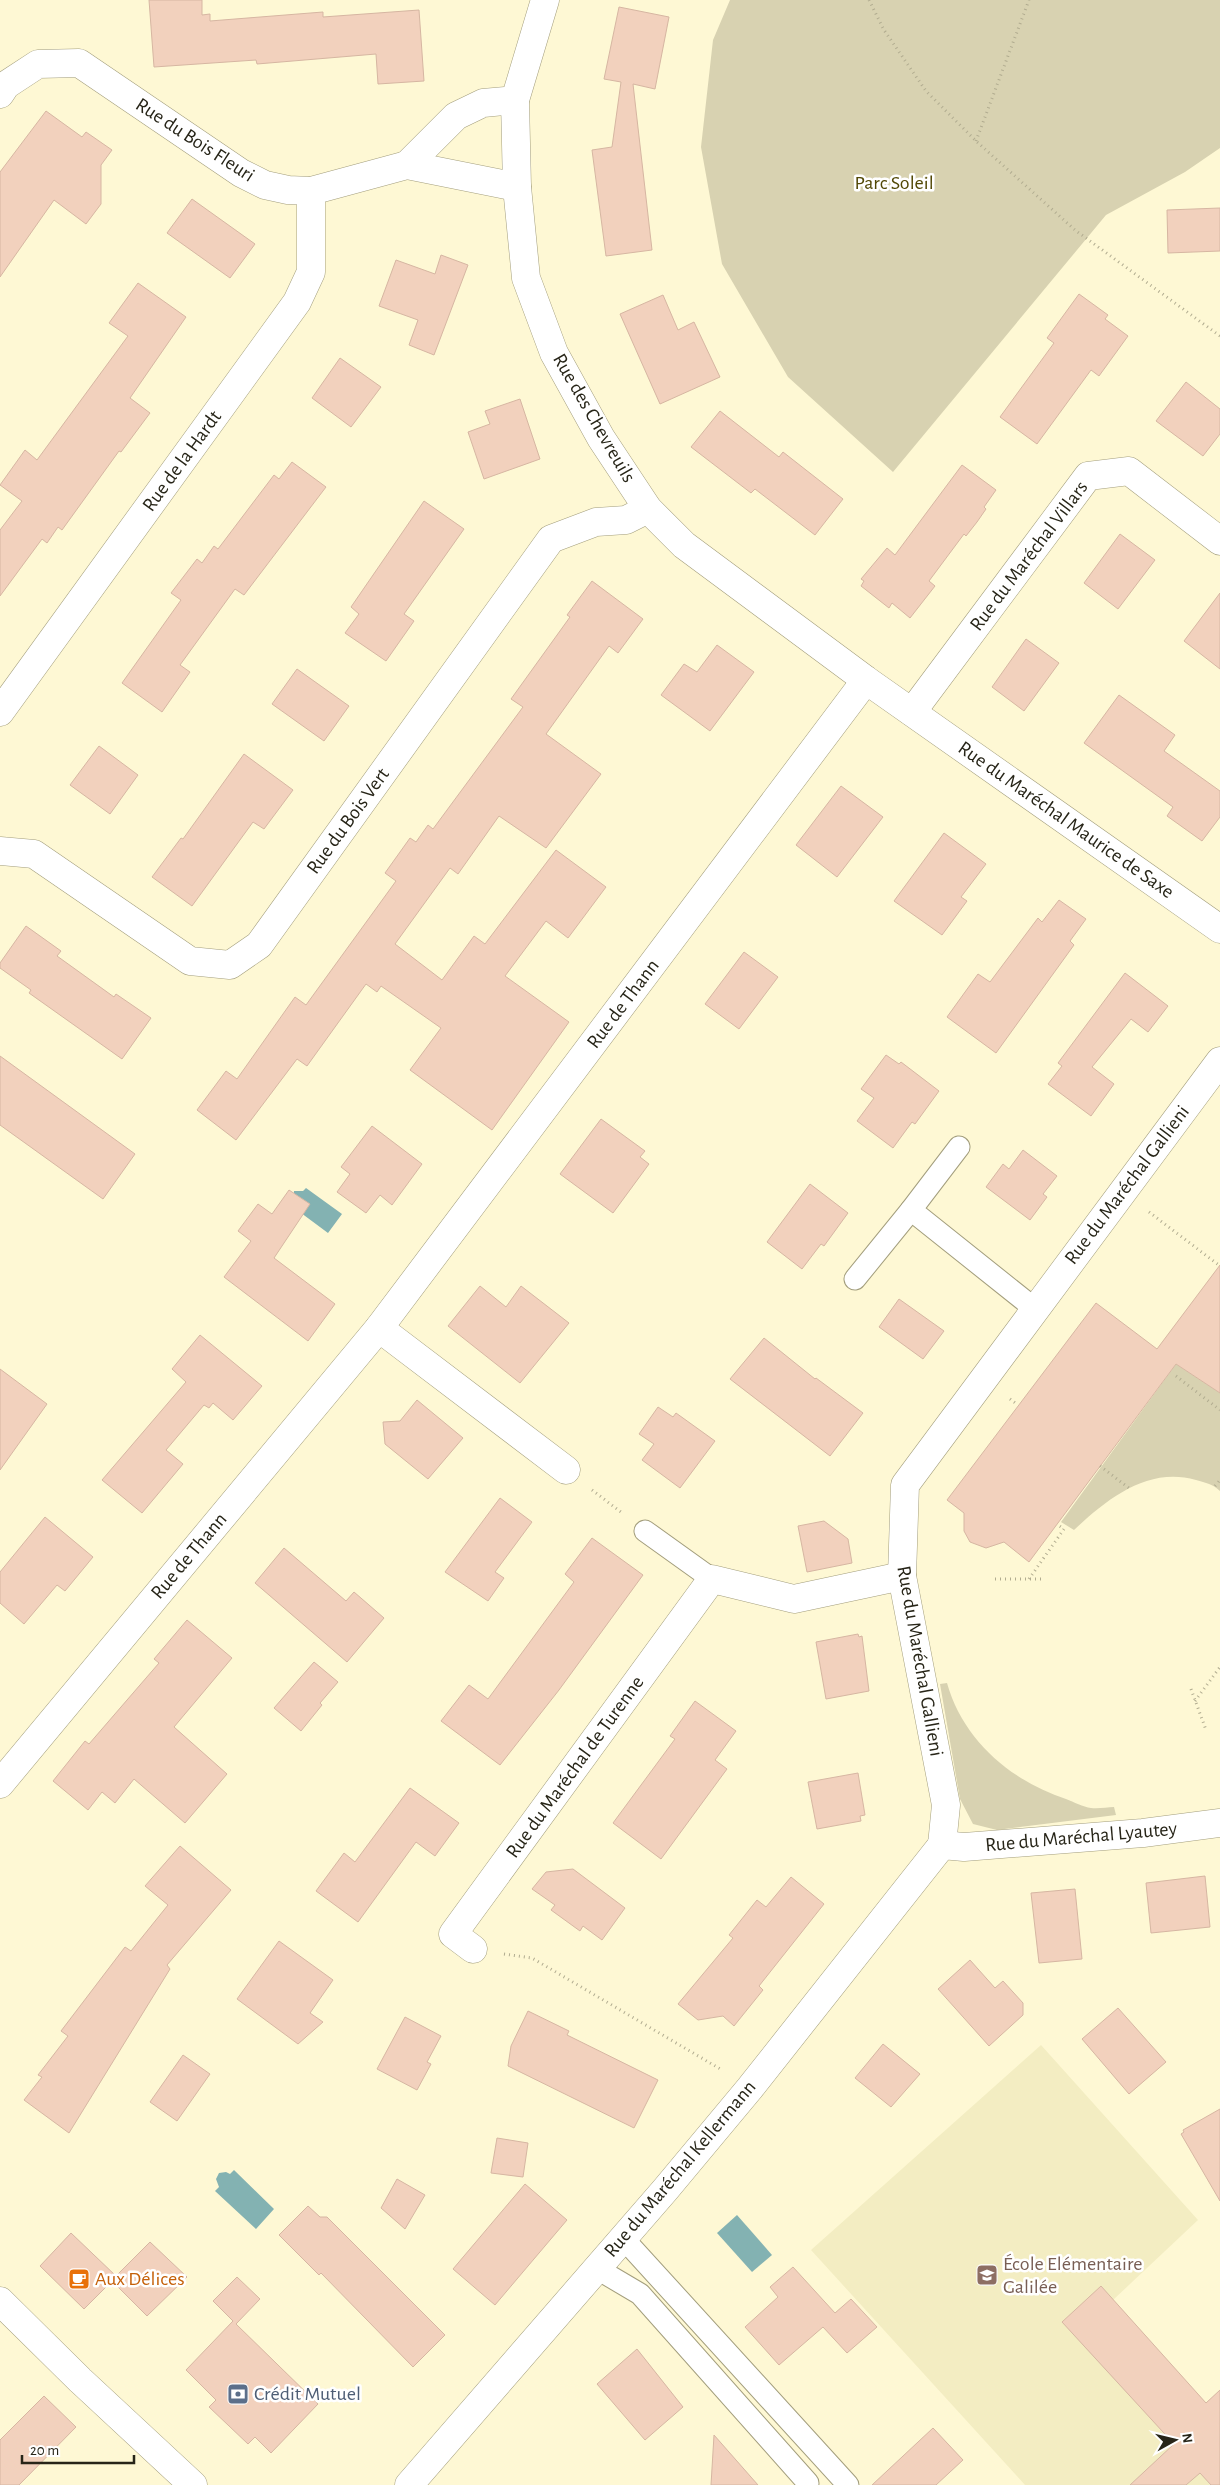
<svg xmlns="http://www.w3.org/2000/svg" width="1220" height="2485" viewBox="0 0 1220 2485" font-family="'Alegreya Sans',sans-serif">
	<rect width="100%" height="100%" fill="#fef8d4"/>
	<polygon fill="#f3edc2" points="1041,2045 1198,2220 1113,2300 1220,2485 1025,2485 811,2250"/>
	<g fill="#d8d2b1">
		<polygon points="730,0 1220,0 1220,148 1185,172 1106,215 893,472 788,377 722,264 701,147 713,40"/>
		<path d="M1176 1364 1220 1393V1491C1213 1484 1206 1483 1196 1480 1148 1466 1107 1499 1074 1530L1061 1522Z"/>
		<path d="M947 1683C963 1740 1011 1781 1066 1799 1074 1802 1083 1807 1091 1808 1099 1809 1107 1807 1114 1807L1116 1815 997 1830 973 1824 960 1799 940 1684Z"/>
	</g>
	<g fill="#83b2b2">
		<polygon points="306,1188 342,1214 328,1233 293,1207 294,1191 303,1191"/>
		<polygon points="234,2170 274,2209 256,2229 215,2191 219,2187 216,2179 219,2173 226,2172 230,2174"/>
		<polygon points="737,2215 772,2255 752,2272 717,2233"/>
	</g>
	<g fill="#f2d1bd" stroke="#d6b6a2">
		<polygon points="149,0 202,0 202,15 210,14 210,21 323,12 323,17 419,10 424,81 378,84 376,54 257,64 256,60 154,67"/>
		<polygon points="619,7 669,17 655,89 633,84 652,250 606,256 592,150 612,147 621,82 604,79"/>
		<polygon points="46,111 82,137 86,132 112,150 101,165 101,204 86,224 54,200 0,277 0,172"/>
		<polygon points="192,199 255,244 230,278 167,233"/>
		<polygon points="1220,208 1220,251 1168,253 1167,210"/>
		<polygon points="441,255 468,265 434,355 409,345 418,320 379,306 396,260 435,274"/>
		<polygon points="138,283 186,317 130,398 150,413 121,452 119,451 62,530 58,527 47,543 42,539 0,596 0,530 22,501 0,485 25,450 37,460 128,336 109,323"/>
		<polygon points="1079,294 1108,315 1105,319 1128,336 1099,376 1091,370 1037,444 1000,417 1054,343 1047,338"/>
		<polygon points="663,295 678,330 694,322 720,377 660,404 620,314"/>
		<polygon points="340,358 381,387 351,427 312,398"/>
		<polygon points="1186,382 1220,409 1220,434 1203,456 1156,421"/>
		<polygon points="520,399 540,459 484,479 468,432 490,424 485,411"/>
		<polygon points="720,411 779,457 783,452 843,499 815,535 755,489 751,493 691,447"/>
		<polygon points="292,462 326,487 244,595 235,589 180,665 190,672 162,712 122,683 181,600 171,593 197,559 202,563 214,546 218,549 274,475 279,479"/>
		<polygon points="962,465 996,490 984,507 986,509 977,522 966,536 964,534 929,581 935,586 910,618 892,603 889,608 861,586 864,581 861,579 887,548 895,555"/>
		<polygon points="424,501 464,529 404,614 414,621 386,661 345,633 359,614 351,607"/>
		<polygon points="1120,534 1155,560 1118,609 1084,583"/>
		<polygon points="592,581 643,619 618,653 609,646 546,734 601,774 546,848 499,816 458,874 450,868 395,944 442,980 474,936 485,944 556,850 606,887 568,938 546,921 505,976 569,1022 492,1130 410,1070 441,1028 381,986 377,992 366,984 307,1066 297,1059 236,1140 197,1110 226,1071 237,1079 295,997 306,1005 396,881 385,873 410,838 416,842 428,825 433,829 523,707 511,699 570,617 567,615"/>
		<polygon points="1220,593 1220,669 1184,641"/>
		<polygon points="1026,639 1059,663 1024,711 992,687"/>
		<polygon points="717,645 754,672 710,731 661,695 684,664 697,672"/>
		<polygon points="297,669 349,706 324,741 272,704"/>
		<polygon points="1119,695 1175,735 1164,751 1220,791 1220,817 1202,841 1167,816 1173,807 1084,743"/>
		<polygon points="99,746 138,775 110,814 70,785"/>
		<polygon points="244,754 293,790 264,829 253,822 192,906 152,877 181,838 183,839"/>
		<polygon points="841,786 883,817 837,877 796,845"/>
		<polygon points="944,833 986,864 961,897 967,901 942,935 894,901"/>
		<polygon points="1059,900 1086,919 1070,941 1074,945 996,1053 947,1017 978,974 990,982 1038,918 1042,922"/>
		<polygon points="26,926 61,951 57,956 114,997 116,994 151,1018 122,1059 29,993 31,990 0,968 0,963"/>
		<polygon points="744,952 778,977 739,1029 705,1004"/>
		<polygon points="1125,973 1168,1006 1148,1032 1131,1019 1092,1067 1114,1084 1091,1116 1048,1084 1062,1066 1058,1063"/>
		<polygon points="886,1055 899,1064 901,1062 939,1091 915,1124 912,1122 893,1148 857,1121 874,1098 861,1089"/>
		<polygon points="0,1056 135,1154 103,1199 0,1125"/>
		<polygon points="601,1119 645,1151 640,1157 649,1164 613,1213 560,1174"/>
		<polygon points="372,1126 422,1164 392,1205 380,1195 366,1213 337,1192 350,1174 341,1167"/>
		<polygon points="1023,1150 1057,1176 1043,1194 1047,1197 1030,1220 986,1187 1003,1164 1009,1169"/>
		<polygon points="810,1184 848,1213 824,1246 821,1244 802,1269 767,1242"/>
		<polygon points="289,1190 310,1204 274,1258 335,1304 308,1341 224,1277 251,1241 238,1231 258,1204 272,1214"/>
		<polygon points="1220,1265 1220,1393 1176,1364 1029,1562 1004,1542 986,1548 970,1542 964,1531 964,1513 947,1500 1096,1303 1157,1349"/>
		<polygon points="480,1286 506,1307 521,1286 569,1323 520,1383 448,1326"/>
		<polygon points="899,1299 944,1331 923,1359 879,1327"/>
		<polygon points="200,1335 262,1386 233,1420 213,1403 209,1408 204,1405 166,1450 183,1464 142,1513 102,1480 186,1382 172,1369"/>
		<polygon points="764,1338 815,1379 816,1378 863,1413 830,1456 730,1379"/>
		<polygon points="0,1369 47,1404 0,1470"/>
		<polygon points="417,1400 463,1438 428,1479 385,1444 383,1422 400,1421"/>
		<polygon points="658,1407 673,1417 676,1413 715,1441 680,1488 642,1460 654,1444 639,1434"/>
		<polygon points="500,1498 532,1522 495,1572 504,1578 488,1601 445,1572"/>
		<polygon points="45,1517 93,1557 65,1591 57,1585 24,1624 0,1603 0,1572"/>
		<polygon points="824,1521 848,1539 852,1563 807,1572 798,1526"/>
		<polygon points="592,1538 643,1575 559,1690 500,1765 441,1721 469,1685 488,1699 574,1582 565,1574"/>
		<polygon points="284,1548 346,1601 354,1592 384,1618 347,1662 255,1583"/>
		<polygon points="187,1620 232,1658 174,1727 227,1774 185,1823 134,1779 115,1803 102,1792 88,1810 53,1781 85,1741 89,1744 159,1663 154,1659"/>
		<polygon points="858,1634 859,1637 862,1636 869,1691 826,1699 816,1642"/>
		<polygon points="314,1662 338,1682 320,1703 322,1705 301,1731 274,1708"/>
		<polygon points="695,1701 736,1731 715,1760 727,1769 661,1859 613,1823 675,1739 670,1736"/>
		<polygon points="858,1773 865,1815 860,1816 861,1821 817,1829 808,1782"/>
		<polygon points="410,1788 459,1823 435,1856 416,1842 358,1922 316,1891 344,1853 355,1862"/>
		<polygon points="180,1846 231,1890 167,1965 170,1969 69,2133 24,2100 42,2077 38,2075 68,2036 61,2031 125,1947 131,1951 168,1905 145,1886"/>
		<polygon points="573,1869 625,1908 602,1940 583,1926 580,1931 551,1910 555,1905 532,1889 546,1872"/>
		<polygon points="1205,1876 1210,1927 1151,1933 1146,1883"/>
		<polygon points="791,1877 824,1904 759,1986 763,1990 734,2026 723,2016 698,2020 678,2004 733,1938 729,1935 757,1900 766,1907"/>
		<polygon points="1075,1889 1082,1959 1039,1963 1031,1893"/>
		<polygon points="279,1941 333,1980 310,2013 323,2022 298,2044 237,1999"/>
		<polygon points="970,1960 995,1988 1003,1981 1023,2003 1023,2015 989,2046 938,1989"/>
		<polygon points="1118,2008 1166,2062 1129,2094 1082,2039"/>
		<polygon points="528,2011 569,2031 567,2035 658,2080 634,2128 508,2066 511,2046"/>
		<polygon points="405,2017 441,2036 427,2062 431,2064 417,2090 377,2069"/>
		<polygon points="883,2044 920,2074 891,2107 855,2078"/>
		<polygon points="183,2055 210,2074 177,2121 150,2102"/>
		<polygon points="1220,2109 1220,2201 1181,2134 1184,2132 1183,2130"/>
		<polygon points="497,2138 528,2143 523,2177 491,2173"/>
		<polygon points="397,2179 425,2195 405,2229 381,2208"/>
		<polygon points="525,2184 567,2220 495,2305 453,2269"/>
		<polygon points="308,2206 320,2217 327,2217 445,2335 413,2367 321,2273 319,2275 279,2235"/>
		<polygon points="71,2233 116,2276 150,2242 187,2277 147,2316 112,2281 84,2309 40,2266"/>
		<polygon points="793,2267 835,2313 851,2299 877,2327 847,2353 823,2327 779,2365 745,2327 778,2297 770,2287"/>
		<polygon points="237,2277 260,2299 236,2324 318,2404 271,2453 255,2437 248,2444 209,2407 216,2400 186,2370 233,2321 213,2301"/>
		<polygon points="1101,2286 1206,2403 1220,2390 1220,2485 1211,2485 1200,2473 1186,2485 1130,2485 1174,2444 1062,2322"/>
		<polygon points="637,2349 683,2407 645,2440 597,2384"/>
		<polygon points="44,2396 76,2427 19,2485 0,2485 0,2440"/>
		<polygon points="933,2428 963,2460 936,2485 872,2485"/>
		<polygon points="714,2435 758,2485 711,2485"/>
	</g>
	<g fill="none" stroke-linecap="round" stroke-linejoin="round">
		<g stroke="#a39e7d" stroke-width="23">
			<g id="service">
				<polyline points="959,1147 911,1210 1035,1309"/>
				<polyline points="855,1279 911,1210"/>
				<polyline points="645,1531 712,1579"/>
				<polyline points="622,2237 848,2485"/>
				<polyline points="596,2268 640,2294 808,2483"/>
			</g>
		</g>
		<g stroke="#a39e7d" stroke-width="29">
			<g id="minor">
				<polyline points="545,0 515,100 517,187 526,278 554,353 601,438 648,509 684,545 866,680 1220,929"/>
				<polyline points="0,94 6,85 38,64 79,63 241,173 265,185 288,190 311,191 407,165 517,187"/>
				<polyline points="407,165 456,116 483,103 515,100"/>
				<polyline points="0,712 297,302 311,272 311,191"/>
				<polyline points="912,712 1088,476 1129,471 1220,541"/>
				<polyline points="0,851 34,854 190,961 230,965 259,945 551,539 596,522 626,520 648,509"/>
				<polyline points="379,1328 566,1470"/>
				<polyline points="0,1784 379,1328 866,680"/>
				<polyline points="942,1845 946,1805 902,1576 905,1485 1220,1061"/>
				<polyline points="942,1845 964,1847 1143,1833 1220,1823"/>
				<polyline points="473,1949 453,1934 712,1579 794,1599 902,1576"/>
				<polyline points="409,2485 665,2190 750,2088 942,1845"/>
			</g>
		</g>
		<g stroke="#a39e7d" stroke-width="29">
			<polyline id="secondary" points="0,2301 80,2380 193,2485"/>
		</g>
		<g stroke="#b1ac90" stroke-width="3" stroke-dasharray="1 4" stroke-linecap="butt">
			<polyline points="869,0 884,30 926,91 976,141 1075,230 1220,336"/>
			<polyline points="976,141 1029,0"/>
			<polyline points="1149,1212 1220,1266"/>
			<polyline points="1176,1376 1220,1410"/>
			<polyline points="1010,1399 1018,1405"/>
			<polyline points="1100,1466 1129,1488"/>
			<polyline points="1215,1486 1220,1480"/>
			<polyline points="592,1490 621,1512"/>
			<polyline points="995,1579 1042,1579"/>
			<polyline points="1029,1579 1064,1529 1058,1525"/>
			<polyline points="1191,1689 1206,1730"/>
			<polyline points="1195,1701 1220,1667"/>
			<polyline points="504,1954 532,1958 722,2070"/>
		</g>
		<use href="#service" stroke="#fff" stroke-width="21"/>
		<use href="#minor" stroke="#fff" stroke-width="28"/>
		<use href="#secondary" stroke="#fff" stroke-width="28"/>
	</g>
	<defs>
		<g id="school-square" transform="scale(1.125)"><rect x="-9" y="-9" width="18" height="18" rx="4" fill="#8d6e63" stroke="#fff"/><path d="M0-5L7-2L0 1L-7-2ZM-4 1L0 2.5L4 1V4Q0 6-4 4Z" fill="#fff"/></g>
		<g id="cafe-square" transform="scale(1.125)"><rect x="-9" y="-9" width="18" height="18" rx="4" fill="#e8710a" stroke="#fff"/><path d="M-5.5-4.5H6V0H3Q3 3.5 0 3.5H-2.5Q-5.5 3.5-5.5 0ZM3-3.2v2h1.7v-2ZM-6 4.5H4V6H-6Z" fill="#fff"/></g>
		<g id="bank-square" transform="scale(1.125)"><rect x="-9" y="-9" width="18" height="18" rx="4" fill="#5c6f8a" stroke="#fff"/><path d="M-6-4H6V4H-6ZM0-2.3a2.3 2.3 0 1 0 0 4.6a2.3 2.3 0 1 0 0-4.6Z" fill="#fff"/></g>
	</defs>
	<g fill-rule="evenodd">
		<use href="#school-square" x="987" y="2275"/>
		<use href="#cafe-square" x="79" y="2279"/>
		<use href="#bank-square" x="238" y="2394"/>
	</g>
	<g text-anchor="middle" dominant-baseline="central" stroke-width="5" stroke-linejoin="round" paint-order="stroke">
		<g font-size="20" fill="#272518" stroke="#fff">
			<text transform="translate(195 140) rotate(33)">Rue du Bois Fleuri</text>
			<text transform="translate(594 418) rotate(60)">Rue des Chevreuils</text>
			<text transform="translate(182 461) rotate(-54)">Rue de la Hardt</text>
			<text transform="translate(1029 556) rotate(-53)">Rue du Maréchal Villars</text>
			<text transform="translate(1066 820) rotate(35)">Rue du Maréchal Maurice de Saxe</text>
			<text transform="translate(348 821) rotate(-54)">Rue du Bois Vert</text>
			<text transform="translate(623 1004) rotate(-53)">Rue de Thann</text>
			<text transform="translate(1127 1185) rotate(-53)">Rue du Maréchal Gallieni</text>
			<text transform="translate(189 1556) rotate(-50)">Rue de Thann</text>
			<text transform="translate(920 1661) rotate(80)">Rue du Maréchal Gallieni</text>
			<text transform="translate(575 1767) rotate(-54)">Rue du Maréchal de Turenne</text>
			<text transform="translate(1081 1837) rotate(-5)">Rue du Maréchal Lyautey</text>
			<text transform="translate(680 2169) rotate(-50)">Rue du Maréchal Kellermann</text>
		</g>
		<g font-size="20" fill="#514704" stroke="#fff">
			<text x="894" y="183">Parc Soleil</text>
		</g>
		<g font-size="20" fill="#785e54" stroke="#fff" text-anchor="start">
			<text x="1003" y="2264">École Elémentaire<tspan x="1003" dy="23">Galilée</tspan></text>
		</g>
		<g font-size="20" fill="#c56008" stroke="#fff" text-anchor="start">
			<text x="95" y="2279">Aux Délices</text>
		</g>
		<g font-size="20" fill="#4e5e75" stroke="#fff" text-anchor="start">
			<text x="254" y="2394">Crédit Mutuel</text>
		</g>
	</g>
	<g transform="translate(1175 2440) rotate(82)" stroke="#ffffff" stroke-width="4" paint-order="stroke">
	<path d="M0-4L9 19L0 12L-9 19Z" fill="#272518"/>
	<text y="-8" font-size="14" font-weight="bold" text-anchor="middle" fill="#272518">N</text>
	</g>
	<path d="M22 2455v8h112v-8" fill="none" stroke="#272518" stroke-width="2.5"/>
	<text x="30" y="2455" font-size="15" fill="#272518" stroke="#ffffff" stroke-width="4" paint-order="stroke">20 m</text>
</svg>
